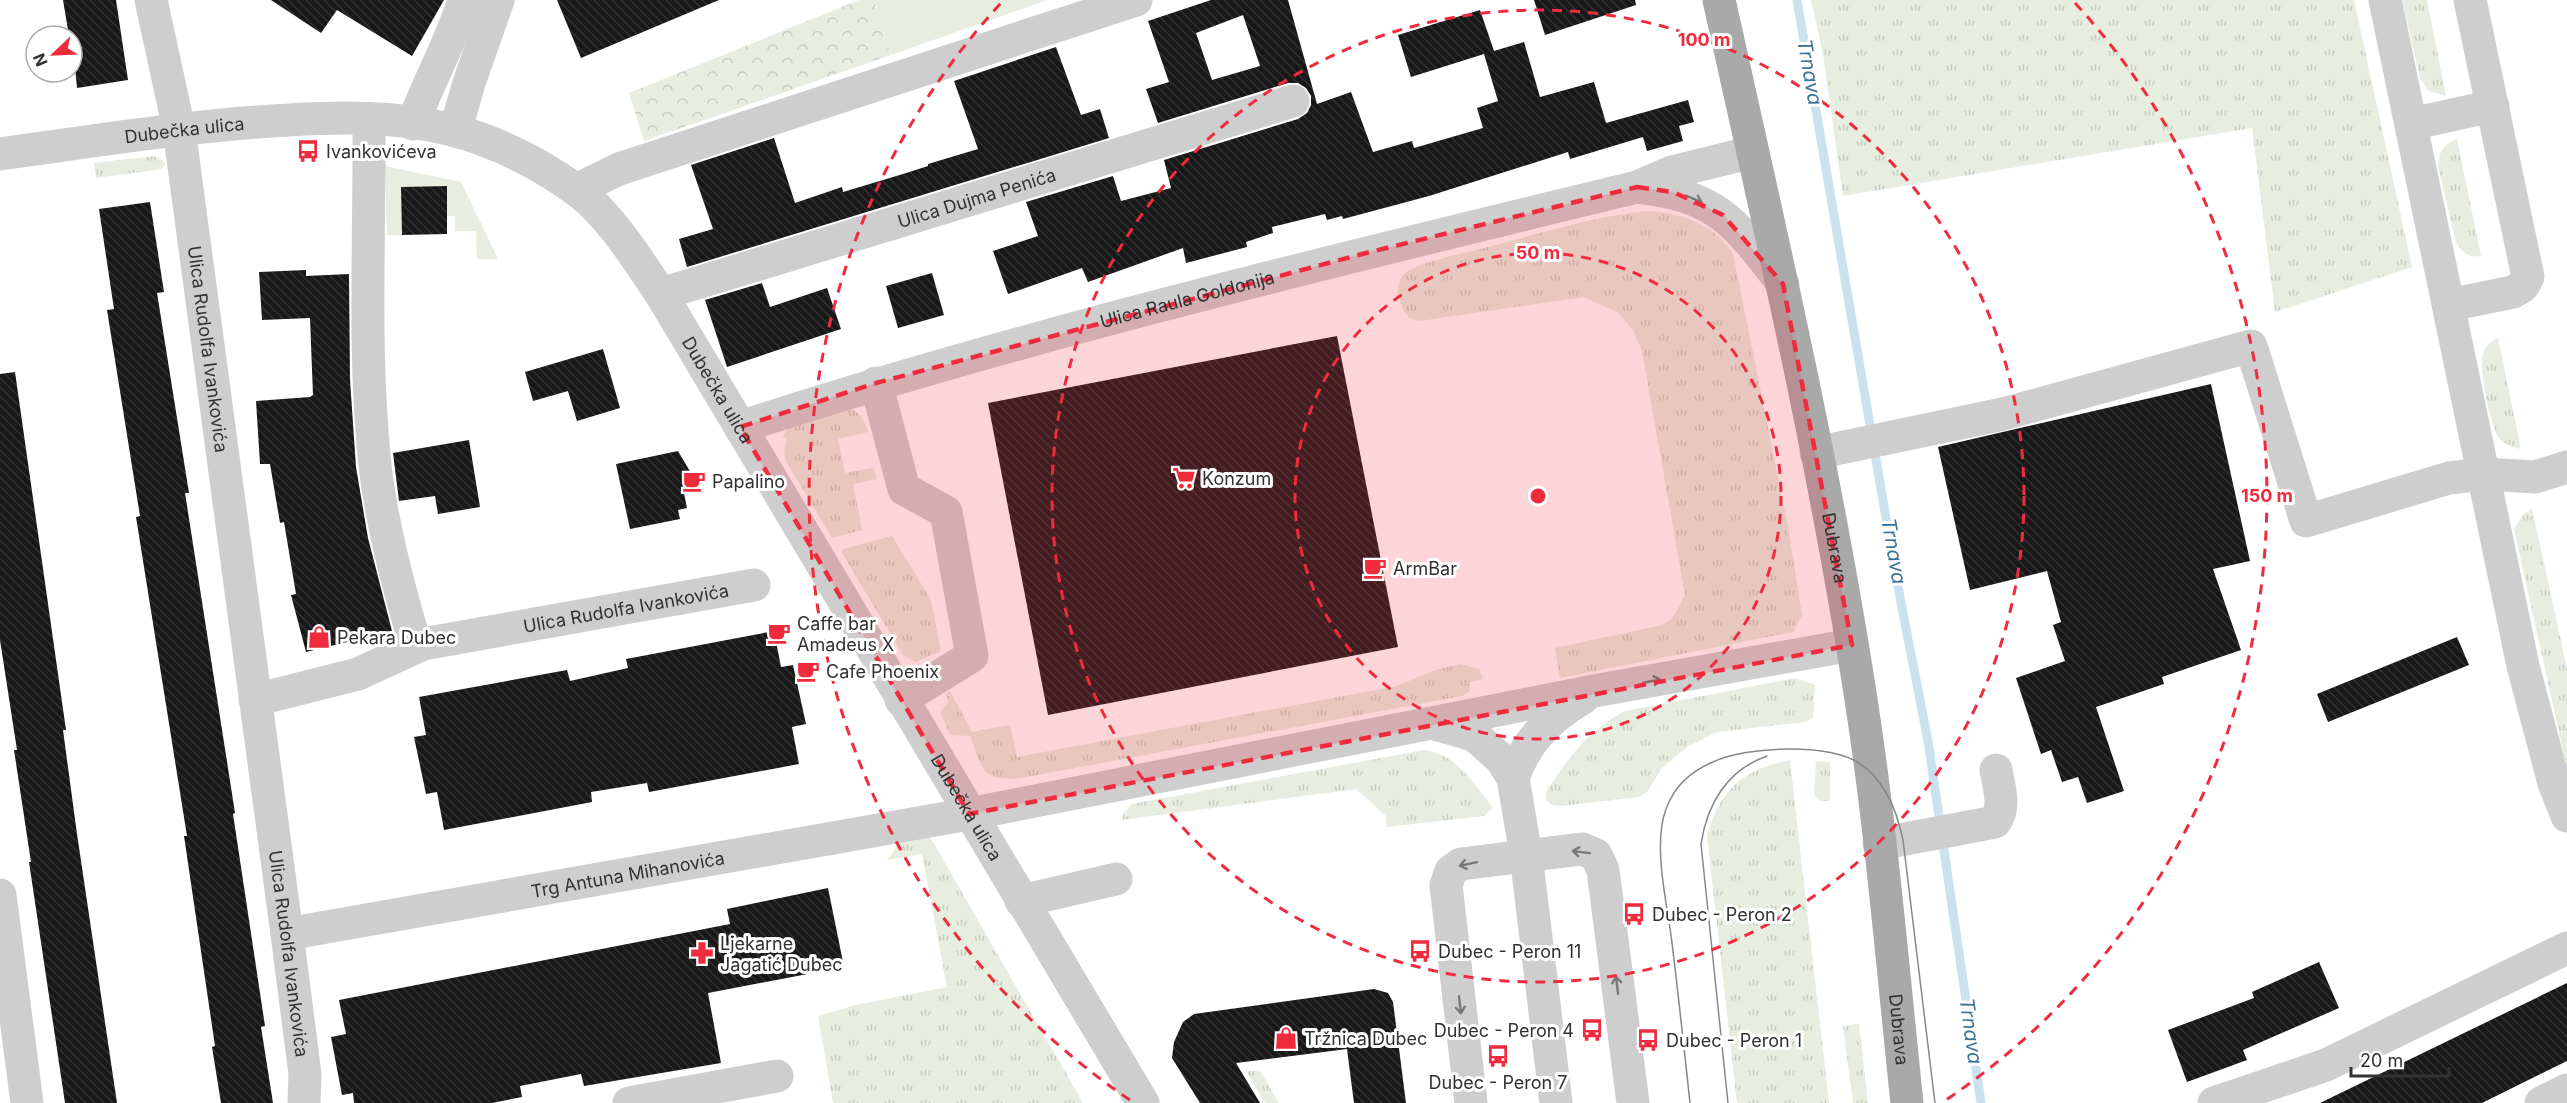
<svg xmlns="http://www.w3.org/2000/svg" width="2567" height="1103" viewBox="0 0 2567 1103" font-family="Inter,sans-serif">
	<defs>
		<pattern id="grass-tufts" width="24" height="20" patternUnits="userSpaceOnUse" patternTransform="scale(1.5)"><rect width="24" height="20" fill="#e7eedf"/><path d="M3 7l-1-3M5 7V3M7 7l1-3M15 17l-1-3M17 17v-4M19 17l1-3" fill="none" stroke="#c7cdc0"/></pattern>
		<pattern id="forest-crowns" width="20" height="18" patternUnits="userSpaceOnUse" patternTransform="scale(1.5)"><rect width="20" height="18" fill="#e7eedf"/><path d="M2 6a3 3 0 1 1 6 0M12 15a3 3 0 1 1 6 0" fill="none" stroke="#c7cdc0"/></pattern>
		<pattern id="building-back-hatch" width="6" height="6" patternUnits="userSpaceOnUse" patternTransform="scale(1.5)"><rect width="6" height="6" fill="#181818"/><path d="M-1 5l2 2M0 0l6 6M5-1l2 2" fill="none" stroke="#313131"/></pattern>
	</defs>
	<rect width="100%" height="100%" fill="#fff"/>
	<g fill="url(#grass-tufts)">
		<polygon points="1811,0 2354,0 2412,267 2275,312 2252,128 1843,196 1823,54"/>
		<polygon points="2402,0 2427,0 2446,96 2429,91 2420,78"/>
		<path d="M2457 139 2481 256C2468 258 2464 253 2456 243L2438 166C2439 152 2443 144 2457 139Z"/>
		<polygon points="154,156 162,160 165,164 162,169 96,178 94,163"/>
		<path d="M1650 211C1682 213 1716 226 1733 254L1788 527 1802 615 1793 632 1560 678 1555 648 1662 625 1672 619 1685 595 1642 351 1633 330 1617 312 1584 297 1419 321C1408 319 1404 314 1401 304 1397 293 1396 278 1408 271 1427 260 1469 252 1492 246 1544 233 1596 215 1650 211Z"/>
		<path d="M2498 338 2521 449C2512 447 2502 444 2497 435 2490 421 2477 363 2484 351 2487 344 2492 341 2498 338Z"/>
		<path d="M845 407C858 410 865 419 868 432L838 439 845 473 874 468 877 479 853 484 862 530 832 538 786 461 784 453 787 439 783 437 789 426Z"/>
		<polygon points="2532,508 2567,669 2567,768 2514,529 2524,514"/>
		<polygon points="892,536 931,600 941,651 916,662 903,655 842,553 843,549"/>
		<path d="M1460 664 1479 669 1483 679 1469 682 1470 691 1462 696 1021 778C980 781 984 771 970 736L950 735 940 712 949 701 945 694 950 691 972 732 1010 725 1017 757 1397 686 1435 670Z"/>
		<path d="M1796 678 1815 685 1813 718 1805 722 1717 732 1687 747 1662 768 1647 792 1639 797 1561 806 1552 805 1546 800V792C1569 757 1587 731 1625 711Z"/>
		<path d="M1424 750C1457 754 1474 784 1493 808L1484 816 1387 827 1386 816 1356 789 1122 820 1123 814 1132 804Z"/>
		<path d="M1790 760 1829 1103H1737L1707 835C1721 788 1743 770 1790 760Z"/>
		<polygon points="1816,761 1830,762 1830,801 1821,801 1814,795"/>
		<polygon points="929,835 1083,1103 833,1103 818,1016 856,1005 947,987 922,854 887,860 902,839"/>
		<polygon points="1859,1024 1868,1103 1853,1103 1843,1026"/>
		<polygon points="1246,1071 1260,1071 1279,1103 1265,1103"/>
	</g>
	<polygon fill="url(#forest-crowns)" points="859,0 874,0 891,55 644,141 629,93"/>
	<g fill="#e7eedf">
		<polygon points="874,0 1047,0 891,55"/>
		<polygon points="385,166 461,182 498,259 477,259 476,231 455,231 455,216 447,216 446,186 401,187 402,235 387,235"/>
	</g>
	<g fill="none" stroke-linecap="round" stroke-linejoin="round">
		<polyline stroke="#cae1ef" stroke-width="9" points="1797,0 1897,582 1928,741 1981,1103"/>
	</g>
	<g fill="url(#building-back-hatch)" fill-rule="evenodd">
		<polygon points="63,0 116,0 128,80 77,88 72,36 69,36"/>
		<polygon points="271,0 444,0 412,56 337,10 321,33"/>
		<polygon points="557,0 719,0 581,58"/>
		<path d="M1211 0H1288L1317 104 1351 92 1373 152 1412 141 1414 148 1483 128 1477 108 1498 101 1484 54 1411 77 1398 35 1480 10 1494 51 1524 42 1540 97 1594 82 1606 123 1688 100 1694 122 1679 126 1683 141 1647 151 1643 137 1570 159 1568 152 1429 196 1343 219 1342 216 1327 220 1325 214 1272 227 1273 233 1246 242 1247 247 1186 263 1183 248 1088 282 1082 268 1008 294 993 251 1038 236 1026 202 1113 176 1121 201 1171 188 1164 160 1298 119 1307 113 1311 105V96L1306 88 1298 83H1288L1158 123 1146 89 1169 82 1148 21ZM1243 15 1260 66 1212 80 1196 33Z"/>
		<polygon points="1534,0 1635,0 1636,5 1545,35"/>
		<polygon points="1056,47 1081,115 1100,109 1109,138 687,267 679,239 713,229 691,165 774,138 795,203 842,187 843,192 903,174 928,166 928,164 978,149 954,81"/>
		<polygon points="447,186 447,234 402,235 401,187"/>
		<polygon points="150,202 164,292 157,293 189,493 185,493 235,813 233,814 265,1026 261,1027 273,1103 221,1103 212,1047 215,1046 184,836 187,836 136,517 140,516 107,310 114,309 99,209"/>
		<polygon points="306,270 306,276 349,274 350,380 356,467 368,538 392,631 306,652 291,595 296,594 284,522 280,523 270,464 260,464 256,401 310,397 313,395 310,318 262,320 259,272"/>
		<polygon points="932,273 944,315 898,328 886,286"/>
		<polygon points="762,283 770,307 827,288 841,329 727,367 705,300"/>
		<polygon points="1337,336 1398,647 1048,715 988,403"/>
		<polygon points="603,349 620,408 577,421 568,391 533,401 525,372"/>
		<polygon points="15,372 66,730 63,730 77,834 117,1103 65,1103 29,862 31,862 14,750 17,750 0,640 0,374"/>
		<polygon points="2211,384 2250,561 2213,569 2241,650 2162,677 2164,684 2096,707 2124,791 2087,803 2078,777 2062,782 2051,750 2041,754 2016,678 2065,661 2053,625 2061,622 2047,571 1970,590 1938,447"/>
		<polygon points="469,440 480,507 438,514 435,496 399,501 393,453"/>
		<polygon points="678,451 698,485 683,488 687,508 678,510 680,519 630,529 616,464"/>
		<polygon points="774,631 781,667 793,665 806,724 792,727 799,764 649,792 647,783 591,792 592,802 444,830 437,792 426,794 414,737 426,735 419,697 567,670 570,681 628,668 626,659"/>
		<polygon points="2457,637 2469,665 2328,722 2317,694"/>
		<polygon points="828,888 844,967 708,993 721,1063 584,1086 581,1074 520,1086 522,1097 492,1103 354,1103 353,1093 342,1095 331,1037 346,1034 339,1000 730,924 727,909"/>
		<polygon points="2319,962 2339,1008 2243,1050 2247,1060 2187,1082 2168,1030 2254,998 2252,992"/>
		<polygon points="2567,983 2567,1061 2482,1103 2320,1103"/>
		<polygon points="1374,989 1388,993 1393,1002 1406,1103 1354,1103 1347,1049 1236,1063 1260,1103 1200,1103 1172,1058 1174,1042 1183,1022 1194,1014"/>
	</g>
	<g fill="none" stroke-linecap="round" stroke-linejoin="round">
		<g stroke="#cecece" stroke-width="33">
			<path id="s1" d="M151 0 179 129 287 934 305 1074 304 1103"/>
			<polyline points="2385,0 2523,666 2554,783 2567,816"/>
			<path d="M369 119C370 234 363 350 375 465 382 527 399 588 416 647"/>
			<path d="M413 124C428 82 451 43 464 0"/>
			<polyline points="2411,124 2493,106"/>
			<polyline points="455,131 470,80 498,0"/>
			<path id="s2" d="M0 154C96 141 192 125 289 120 341 117 397 116 448 129 493 140 537 162 575 189 610 214 637 259 661 294L1143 1103"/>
			<path d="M1637 187C1718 196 1736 223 1783 284"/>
			<polyline points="576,190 619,169 1136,0"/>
			<path id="s3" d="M661 294 1293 101"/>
			<polyline points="2449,305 2513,292 2523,286 2528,277 2470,0"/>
			<polyline points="876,383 904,489 946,512 972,656 901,700"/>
			<path id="s4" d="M740 427C1034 332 1337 260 1637 187L1672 172 1753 152"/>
			<polyline points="1816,453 2003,414 2251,346 2306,521 2449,478 2484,474 2535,477 2567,467"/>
			<path id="s5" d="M255 700 358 674 423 644 754 585"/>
			<polyline points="1435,724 1474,735 1501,759 1513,778 1526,855 1556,1103"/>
			<path d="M1513 778C1526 741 1549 718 1583 698"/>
			<path d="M1879 844 1995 822C2006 806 1999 788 1996 770"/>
			<polyline points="0,895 27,1103"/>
			<polyline points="1021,901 1116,879"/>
			<path id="s6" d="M287 934 969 814 1594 691 1852 645"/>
			<polyline points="629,1103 777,1076"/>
			<polyline points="1471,1103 1446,885 1451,871 1461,864 1582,849 1596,855 1603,870 1633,1103"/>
			<polyline points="2214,1103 2326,1065 2567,948"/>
			<polyline points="2541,1103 2567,1090"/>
		</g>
		<path stroke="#a9a9a9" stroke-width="33" id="s7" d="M1719 0C1771 234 1826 469 1862 706 1882 837 1893 971 1907 1103"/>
		<g stroke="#868686" stroke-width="1.5">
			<path d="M1690 1103C1684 1047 1678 991 1671 935 1666 900 1653 843 1666 809 1674 787 1691 771 1713 762 1747 746 1827 743 1859 763 1885 780 1897 811 1903 840L1935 1103"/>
			<path d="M1728 1103 1701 844C1707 804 1727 770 1767 756"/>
		</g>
	</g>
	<defs><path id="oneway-shaft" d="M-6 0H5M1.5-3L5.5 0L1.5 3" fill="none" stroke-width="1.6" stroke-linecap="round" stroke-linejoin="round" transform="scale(1.5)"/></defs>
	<g stroke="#787878">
		<use href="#oneway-shaft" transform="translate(1694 199) rotate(23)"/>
		<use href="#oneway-shaft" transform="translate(1652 681) rotate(-10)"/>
		<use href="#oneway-shaft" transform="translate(1581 852) rotate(-173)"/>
		<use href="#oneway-shaft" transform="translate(1468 864) rotate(168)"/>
		<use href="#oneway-shaft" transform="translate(1617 985) rotate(-97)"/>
		<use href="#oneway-shaft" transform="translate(1460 1005) rotate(83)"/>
	</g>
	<path fill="#f02b3d" fill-opacity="0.2" stroke="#f02b3d" stroke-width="4.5" stroke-dasharray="12 8" stroke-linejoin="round" d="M1637 187 1673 192 1723 215 1783 284 1852 645 969 814 740 427 876 383 1366 253Z"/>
	<g fill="none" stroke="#f02b3d" stroke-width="3" stroke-dasharray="10 8">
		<circle cx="1538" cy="496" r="243"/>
		<circle cx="1538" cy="496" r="486"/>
		<path d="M1130 1100A729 729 0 0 1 1001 3M2075 3A729 729 0 0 1 1946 1100"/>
	</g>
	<defs>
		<g id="bus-bare" transform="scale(1.8)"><path d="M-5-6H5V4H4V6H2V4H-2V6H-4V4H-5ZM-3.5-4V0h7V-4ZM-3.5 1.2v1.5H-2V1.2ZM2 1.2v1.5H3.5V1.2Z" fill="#f02b3d" stroke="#fff" stroke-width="2.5" paint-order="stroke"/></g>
		<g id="supermarket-bare" transform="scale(1.8)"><path d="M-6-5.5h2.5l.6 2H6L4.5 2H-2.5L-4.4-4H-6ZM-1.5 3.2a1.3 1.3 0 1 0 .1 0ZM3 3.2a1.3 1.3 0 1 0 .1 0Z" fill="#f02b3d" stroke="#fff" stroke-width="2.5" paint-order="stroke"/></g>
		<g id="cafe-bare" transform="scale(1.8)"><path d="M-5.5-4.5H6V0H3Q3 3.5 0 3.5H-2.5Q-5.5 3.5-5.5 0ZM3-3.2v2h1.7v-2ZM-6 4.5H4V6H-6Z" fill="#f02b3d" stroke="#fff" stroke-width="2.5" paint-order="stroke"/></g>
		<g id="shop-bare" transform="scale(1.8)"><path d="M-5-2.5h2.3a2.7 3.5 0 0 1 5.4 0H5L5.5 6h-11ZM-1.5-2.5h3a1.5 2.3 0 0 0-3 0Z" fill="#f02b3d" stroke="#fff" stroke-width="2.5" paint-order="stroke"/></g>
		<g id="pharmacy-bare" transform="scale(1.8)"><path d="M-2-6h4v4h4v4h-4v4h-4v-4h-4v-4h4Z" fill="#f02b3d" stroke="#fff" stroke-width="2.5" paint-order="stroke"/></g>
	</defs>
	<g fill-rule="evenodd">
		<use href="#bus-bare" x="308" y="151"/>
		<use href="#supermarket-bare" x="1184" y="478"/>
		<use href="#cafe-bare" x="694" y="481"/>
		<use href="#cafe-bare" x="1375" y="568"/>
		<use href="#cafe-bare" x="779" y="633"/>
		<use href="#shop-bare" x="319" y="637"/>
		<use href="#cafe-bare" x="808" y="671"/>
		<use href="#bus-bare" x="1634" y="914"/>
		<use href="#bus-bare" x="1420" y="951"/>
		<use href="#pharmacy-bare" x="702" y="953"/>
		<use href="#bus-bare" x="1592" y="1030"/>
		<use href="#shop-bare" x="1286" y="1038"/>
		<use href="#bus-bare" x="1648" y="1040"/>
		<use href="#bus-bare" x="1498" y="1056"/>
	</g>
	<g text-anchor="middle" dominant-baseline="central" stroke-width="6" stroke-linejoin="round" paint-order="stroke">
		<g font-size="18" fill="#313131" stroke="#fff">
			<text stroke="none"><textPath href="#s2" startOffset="186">Dubečka ulica</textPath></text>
			<text stroke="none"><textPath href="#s3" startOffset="330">Ulica Dujma Penića</textPath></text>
			<text stroke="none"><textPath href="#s4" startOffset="465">Ulica Raula Goldonija</textPath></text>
			<text stroke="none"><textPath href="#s1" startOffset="354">Ulica Rudolfa Ivankovića</textPath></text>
			<text stroke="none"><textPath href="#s2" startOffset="840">Dubečka ulica</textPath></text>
			<text stroke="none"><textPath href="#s7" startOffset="560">Dubrava</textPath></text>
			<text stroke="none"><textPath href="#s5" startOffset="384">Ulica Rudolfa Ivankovića</textPath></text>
			<text stroke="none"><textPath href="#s2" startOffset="1326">Dubečka ulica</textPath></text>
			<text stroke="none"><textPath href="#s6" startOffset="346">Trg Antuna Mihanovića</textPath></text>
			<text stroke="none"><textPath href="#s1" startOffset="964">Ulica Rudolfa Ivankovića</textPath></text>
			<text stroke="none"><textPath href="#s7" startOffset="1046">Dubrava</textPath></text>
		</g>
		<g font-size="18" fill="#313131" stroke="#fff" text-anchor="start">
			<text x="326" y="151">Ivankovićeva</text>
			<text x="1202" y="478">Konzum</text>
			<text x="712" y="481">Papalino</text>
			<text x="1393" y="568">ArmBar</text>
			<text x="797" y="623">Caffe bar<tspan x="797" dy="21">Amadeus X</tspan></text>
			<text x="337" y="637">Pekara Dubec</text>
			<text x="826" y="671">Cafe Phoenix</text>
			<text x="1652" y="914">Dubec - Peron 2</text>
			<text x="720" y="943">Ljekarne<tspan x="720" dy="21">Jagatić Dubec</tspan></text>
			<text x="1438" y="951">Dubec - Peron 11</text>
			<text x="1574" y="1030" text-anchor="end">Dubec - Peron 4</text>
			<text x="1304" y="1038">Tržnica Dubec</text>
			<text x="1666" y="1040">Dubec - Peron 1</text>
			<text x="1498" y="1082" text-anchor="middle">Dubec - Peron 7</text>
		</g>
		<g font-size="20" font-style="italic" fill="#397599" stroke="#fff">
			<text transform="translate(1810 72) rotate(80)">Trnava</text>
			<text transform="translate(1894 551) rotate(80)">Trnava</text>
			<text transform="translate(1971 1031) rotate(82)">Trnava</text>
		</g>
	</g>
	<circle cx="1538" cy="496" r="9" fill="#f02b3d" stroke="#fff" stroke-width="3"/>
	<g font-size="18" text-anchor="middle" font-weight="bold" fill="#f02b3d" stroke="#fff" stroke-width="6" stroke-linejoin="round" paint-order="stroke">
		<text x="1704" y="46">100 m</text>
		<text x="1538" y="259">50 m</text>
		<text x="2267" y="502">150 m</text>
	</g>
	<g transform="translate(54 54) rotate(247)"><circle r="28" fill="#ffffff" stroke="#adadad" stroke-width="1.5"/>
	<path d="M0-4.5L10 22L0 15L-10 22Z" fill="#f02b3d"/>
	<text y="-9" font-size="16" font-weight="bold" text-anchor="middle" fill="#313131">N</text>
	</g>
	<path d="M2351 1067v9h98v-9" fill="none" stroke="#313131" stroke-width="3"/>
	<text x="2360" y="1067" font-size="18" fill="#313131" stroke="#ffffff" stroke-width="4.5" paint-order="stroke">20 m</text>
</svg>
